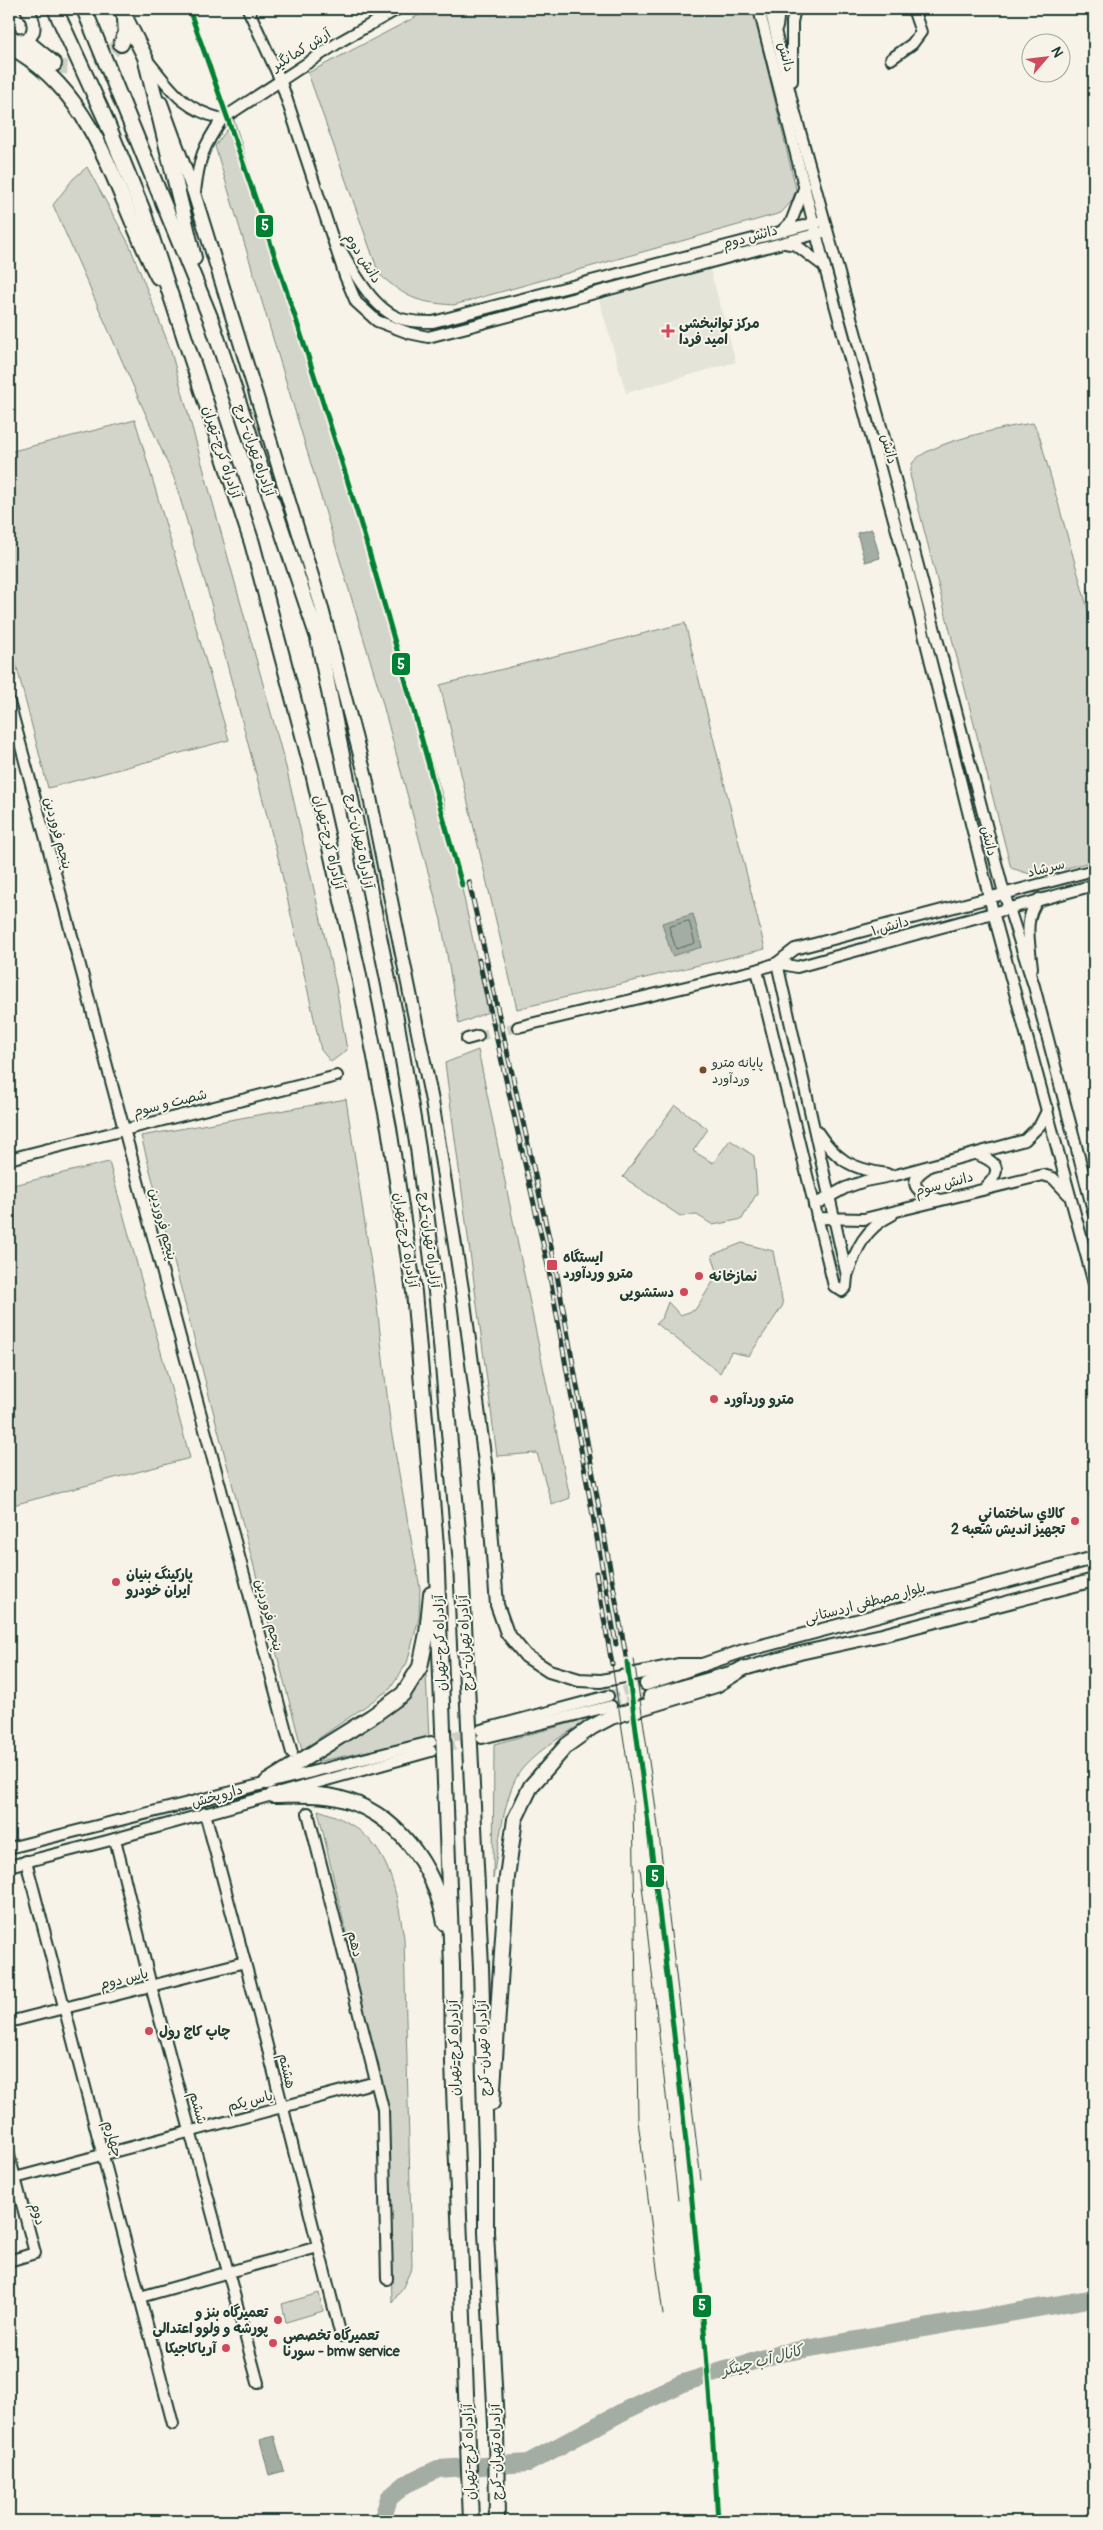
<svg xmlns="http://www.w3.org/2000/svg" width="1103" height="2530" viewBox="0 0 1103 2530" font-family="Pangolin,'Playpen Sans Arabic',sans-serif">
	<rect width="100%" height="100%" fill="#f7f3e8"/>
	<filter id="ink" filterUnits="userSpaceOnUse"><feTurbulence type="fractalNoise" baseFrequency=".02" numOctaves="2"/><feDisplacementMap in="SourceGraphic" scale="10" xChannelSelector="R" yChannelSelector="G"/><feConvolveMatrix kernelMatrix="1 2 1 2 8 2 1 2 1" color-interpolation-filters="sRGB"/></filter>
	<g filter="url(#ink)">
		<polygon fill="#e5e4d9" points="710,269 736,362 626,393 599,300"/>
		<g fill="#d3d5ca" stroke="#79897f">
			<path d="M431 9H753L796 189 792 201 781 213 454 305C416 302 408 299 379 274L308 73Z"/>
			<polygon points="234,120 443,798 488,1012 459,1024 441,920 378,686 215,146"/>
			<polygon points="87,167 129,244 170,348 286,767 336,986 347,1050 331,1062 321,1050 279,861 208,592 174,478 53,205 73,179"/>
			<polygon points="135,420 229,740 48,788 9,637 9,452"/>
			<path d="M1033 423 1039 435 1094 631V861L1036 876 1011 868 910 475C911 472 911 467 912 464 923 443 1010 426 1033 423Z"/>
			<polygon points="685,623 765,949 517,1009 440,685"/>
			<polygon points="478,1050 570,1498 552,1505 537,1453 497,1456 445,1063"/>
			<polygon points="346,1099 376,1297 391,1430 420,1588 419,1618 407,1663 390,1689 302,1750 141,1136"/>
			<polygon points="675,1105 708,1129 693,1151 713,1163 730,1140 754,1156 757,1193 742,1219 713,1225 697,1215 680,1216 623,1177"/>
			<polygon points="109,1162 190,1458 9,1506 9,1186"/>
			<polygon points="742,1243 773,1251 783,1305 749,1356 731,1352 720,1373 656,1323 662,1318 668,1302 680,1315 695,1310 718,1274 712,1255"/>
			<polygon points="426,1673 429,1738 316,1762 337,1744 407,1697"/>
			<path d="M593 1717C569 1732 541 1747 522 1769 504 1790 498 1850 493 1879L494 1744Z"/>
			<path d="M318 1810C385 1830 394 1875 404 1938L412 2267 403 2287 392 2303 390 2214 380 2082Z"/>
			<polygon points="319,2293 323,2311 286,2322 282,2304"/>
		</g>
		<g fill="#a4ada3" stroke="#6f8077">
			<polygon points="872,529 880,558 865,562 857,533"/>
			<polygon points="693,914 702,947 672,956 662,923"/>
			<polygon points="274,2436 284,2471 269,2475 260,2440"/>
		</g>
		<g fill="none" stroke-linecap="round" stroke-linejoin="round">
			<polygon stroke="#546a60" stroke-width="1" points="689,921 695,943 676,949 669,927"/>
			<polyline stroke="#a4ada3" stroke-width="18" points="382,2521 389,2498 406,2484 438,2469 528,2463 624,2411 683,2383 777,2354 1094,2298"/>
			<g stroke="#cccfc4" stroke-width="10" stroke-dasharray="10 5" stroke-linecap="butt">
				<polyline points="478,1036 518,1027"/>
				<polyline points="608,1696 646,1684"/>
				<polyline points="611,1706 650,1696"/>
				<polyline points="439,1740 476,1731"/>
				<polyline points="431,1751 477,1740"/>
			</g>
			<path stroke="#cccfc4" stroke-width="14" stroke-dasharray="14 7" stroke-linecap="butt" d="M54 64C76 75 104 58 121 44"/>
			<g stroke="#1f3d34" stroke-width="14">
				<g id="minor">
					<polyline points="248,9 280,79 345,276 356,302 377,321 409,333 428,337 475,325 823,232"/>
					<polyline points="759,9 825,268 910,578 993,912 1094,1284"/>
					<polyline points="770,9 792,102 888,452 1004,893 1034,986 1094,1214"/>
					<polyline points="777,27 779,9"/>
					<polyline points="891,59 912,44 921,32 913,9"/>
					<path d="M147 60C173 91 181 108 222 119 203 147 199 158 195 192"/>
					<polyline points="792,81 792,22 795,9"/>
					<polyline points="222,119 341,41 398,9"/>
					<polyline points="782,231 791,222 805,186"/>
					<polyline points="785,243 796,245 825,267"/>
					<path d="M342 252C356 276 376 314 406 320 415 322 424 322 433 322L819 222"/>
					<polyline points="9,702 292,1753"/>
					<path d="M1032 968C1030 945 1022 918 1039 899"/>
					<polyline points="757,970 834,1286 842,1291 846,1287 847,1276 777,963 795,949 1094,870"/>
					<polyline points="518,1027 757,970 777,963 797,967 1094,885"/>
					<polyline points="467,1039 478,1036"/>
					<path d="M816 1130C836 1160 851 1169 887 1174"/>
					<path d="M976 1154C997 1162 1004 1169 985 1188"/>
					<polyline points="9,1159 337,1076"/>
					<path d="M927 1168C903 1183 920 1195 938 1199"/>
					<polyline points="814,1205 845,1188 865,1181 896,1175 1025,1140 1040,1125 1048,1109"/>
					<polyline points="817,1218 864,1219 1043,1175 1053,1178 1068,1194"/>
					<path d="M847 1276C856 1249 865 1228 892 1215"/>
					<polyline points="481,1730 608,1696"/>
					<polyline points="482,1738 611,1706"/>
					<polyline points="205,1813 263,2030 341,2336"/>
					<polyline points="308,1813 383,2109 387,2279"/>
					<polyline points="115,1839 151,1986 258,2383"/>
					<polyline points="9,1848 431,1742"/>
					<polyline points="26,1861 173,2424"/>
					<polyline points="9,1866 107,1841 431,1751"/>
					<polyline points="9,2022 245,1962"/>
					<polyline points="9,2155 35,2253 9,2261"/>
					<polyline points="15,2178 376,2082"/>
					<polyline points="140,2297 318,2247"/>
				</g>
			</g>
			<g stroke="#1f3d34" stroke-width="16">
				<g id="major">
					<path d="M9 34C13 40 19 40 26 41 38 31 34 20 27 9"/>
					<polyline points="161,103 194,193 321,605 366,778 432,1101 464,1302 487,1478 497,1605 507,1633 526,1656 549,1671 579,1680 601,1681 678,1665 703,1665"/>
					<polyline points="646,1684 743,1651 1094,1558"/>
					<polyline points="650,1696 800,1653 882,1635 1094,1580"/>
				</g>
			</g>
			<g stroke="#1f3d34" stroke-width="18">
				<g id="highway">
					<polyline points="55,9 105,118 143,211 252,543 313,773 358,971 389,1128 414,1292 436,1546 452,1966 453,2063 471,2521"/>
					<polyline points="84,9 210,317 318,638 396,1019 418,1148 437,1300 461,1564 481,1967 486,2151 486,2232 496,2424 497,2521"/>
					<polyline points="121,9 145,57 194,258"/>
					<polyline points="26,41 54,64"/>
					<polyline points="121,44 126,33 125,19"/>
					<path d="M9 46C99 94 114 194 158 277"/>
					<polyline points="267,1782 371,1717 403,1694 420,1667 427,1633 431,1594"/>
					<path d="M273 1795C294 1795 318 1793 338 1798 397 1812 435 1867 445 1923"/>
					<polyline points="492,2103 507,1877 515,1819 531,1786 567,1745 592,1727 611,1717 716,1685 742,1669"/>
				</g>
			</g>
			<use href="#minor" stroke="#f7f3e8" stroke-width="10"/>
			<use href="#major" stroke="#f7f3e8" stroke-width="12"/>
			<use href="#highway" stroke="#f7f3e8" stroke-width="14"/>
			<g stroke="#1f3d34" stroke-width="1">
				<polyline points="634,1659 655,1802 701,2180"/>
				<polyline points="612,1664 633,1800 638,2121 663,2315"/>
				<polyline points="640,1868 678,2200"/>
			</g>
			<g stroke="#1f3d34" stroke-width="5">
				<g id="rail">
					<polyline points="469,882 555,1264 627,1662"/>
					<polyline points="479,960 548,1266 616,1644"/>
					<polyline points="596,1573 612,1664"/>
				</g>
			</g>
			<use href="#rail" stroke="#f7f3e8" stroke-width="3" stroke-dasharray="9" stroke-linecap="butt"/>
			<g stroke="#f7f3e8" stroke-width="9">
				<g id="rail-1">
					<path d="M189 9C250 180 309 352 361 525 397 644 428 765 462 885"/>
					<path d="M627 1662C665 1948 701 2233 718 2521"/>
				</g>
			</g>
			<use href="#rail-1" stroke="#008033" stroke-width="5"/>
		</g>
	</g>
	<g fill="#d1495b" stroke="#f7f3e8" stroke-width="2">
		<path d="M665.5 323.5h5v5h5v5h-5v5h-5v-5h-5v-5h5z"/>
		<rect x="546" y="1259" width="12" height="12" rx="2.5"/>
		<circle cx="699" cy="1276" r="5"/>
		<circle cx="684" cy="1292" r="5"/>
		<circle cx="714" cy="1399" r="5"/>
		<circle cx="1075" cy="1521" r="5"/>
		<circle cx="116" cy="1582" r="5"/>
		<circle cx="149" cy="2031" r="5"/>
		<circle cx="278" cy="2320" r="5"/>
		<circle cx="273" cy="2343" r="5"/>
		<circle cx="226" cy="2348" r="5"/>
	</g>
	<circle fill="#7a4b2a" stroke="#f7f3e8" stroke-width="2" cx="703" cy="1070" r="4.5"/>
	<g text-anchor="middle" dominant-baseline="central" stroke-width="4" stroke-linejoin="round" paint-order="stroke">
		<g font-size="13" fill="#1f3d34" stroke="#f7f3e8" text-anchor="start">
			<text x="712" y="1063">پایانه مترو<tspan x="712" dy="16">وردآورد</tspan></text>
		</g>
		<g font-size="14" fill="#1f3d34" stroke="#f7f3e8">
			<text transform="translate(301 50) rotate(-32)">آرش کمانگیر</text>
			<text transform="translate(786 57) rotate(75)">دانش</text>
			<text transform="translate(750 237) rotate(-15)">دانش دوم</text>
			<text transform="translate(363 258) rotate(58)">دانش دوم</text>
			<text transform="translate(889 449) rotate(75)">دانش</text>
			<text transform="translate(255 450) rotate(71)">آزادراه تهران-کرج</text>
			<text transform="translate(222 452) rotate(72)">آزادراه کرج-تهران</text>
			<text transform="translate(58 833) rotate(75)">پنجم فروردین</text>
			<text transform="translate(360 841) rotate(79)">آزادراه تهران-کرج</text>
			<text transform="translate(989 841) rotate(76)">دانش</text>
			<text transform="translate(329 842) rotate(77)">آزادراه کرج-تهران</text>
			<text transform="translate(1046 868) rotate(-14)">سرشاد</text>
			<text transform="translate(890 926) rotate(-16)">دانش ۱</text>
			<text transform="translate(170 1103) rotate(-14)">شصت و سوم</text>
			<text transform="translate(944 1184) rotate(-15)">دانش سوم</text>
			<text transform="translate(163 1224) rotate(75)">پنجم فروردین</text>
			<text transform="translate(406 1240) rotate(81)">آزادراه کرج-تهران</text>
			<text transform="translate(430 1240) rotate(83)">آزادراه تهران-کرج</text>
			<text transform="translate(865 1603) rotate(-15)">بلوار مصطفی اردستانی</text>
			<text transform="translate(269 1615) rotate(75)">پنجم فروردین</text>
			<text transform="translate(440 1643) rotate(-92)">آزادراه کرج-تهران</text>
			<text transform="translate(465 1643) rotate(-93)">آزادراه تهران-کرج</text>
			<text transform="translate(217 1796) rotate(-16)">داروپخش</text>
			<text transform="translate(355 1944) rotate(76)">دهم</text>
			<text transform="translate(124 1979) rotate(-14)">یاس دوم</text>
			<text transform="translate(454 2048) rotate(-91)">آزادراه کرج-تهران</text>
			<text transform="translate(483 2048) rotate(-92)">آزادراه تهران-کرج</text>
			<text transform="translate(287 2071) rotate(77)">هشتم</text>
			<text transform="translate(250 2101) rotate(-15)">یاس یکم</text>
			<text transform="translate(198 2108) rotate(75)">ششم</text>
			<text transform="translate(113 2139) rotate(75)">چهارم</text>
			<text transform="translate(38 2214) rotate(75)">دوم</text>
			<text transform="translate(469 2452) rotate(-92)">آزادراه کرج-تهران</text>
			<text transform="translate(496 2452) rotate(-91)">آزادراه تهران-کرج</text>
		</g>
		<g font-size="14" font-weight="bold" fill="#1f3d34" stroke="#f7f3e8" text-anchor="start">
			<text x="679" y="323">مرکز توانبخشی<tspan x="679" dy="16">امید فردا</tspan></text>
			<text x="563" y="1257">ایستگاه<tspan x="563" dy="16">مترو وردآورد</tspan></text>
			<text x="709" y="1276">نمازخانه</text>
			<text x="674" y="1292" text-anchor="end">دستشویی</text>
			<text x="724" y="1399">مترو وردآورد</text>
			<text x="1065" y="1513" text-anchor="end">كالاي ساختماني<tspan x="1065" dy="16">تجهيز انديش شعبه 2</tspan></text>
			<text x="126" y="1574">پارکینگ بنیان<tspan x="126" dy="16">ایران خودرو</tspan></text>
			<text x="159" y="2031">چاپ کاج رول</text>
			<text x="268" y="2312" text-anchor="end">تعمیرگاه بنز و<tspan x="268" dy="16">پورشه و ولوو اعتدالی</tspan></text>
			<text x="283" y="2335">تعمیرگاه تخصصی<tspan x="283" dy="16">سورنا - bmw service</tspan></text>
			<text x="216" y="2348" text-anchor="end">آریاکاجیکا</text>
		</g>
		<g font-size="15" font-style="italic" fill="#405950" stroke="#f7f3e8">
			<text transform="translate(762 2361) rotate(-15)">کانال آب چیتگر</text>
		</g>
	</g>
	<g stroke="#f7f3e8" stroke-width="2">
		<rect x="255" y="214" width="19" height="24" rx="5" fill="#008033"/>
		<rect x="391" y="652" width="20" height="24" rx="5" fill="#008033"/>
		<rect x="645" y="1864" width="20" height="24" rx="5" fill="#008033"/>
		<rect x="692" y="2294" width="20" height="24" rx="5" fill="#008033"/>
	</g>
	<g font-size="14" text-anchor="middle" font-weight="bold" fill="#fff">
		<text x="265" y="230">5</text>
		<text x="401" y="669">5</text>
		<text x="655" y="1881">5</text>
		<text x="702" y="2310">5</text>
	</g>
	<rect width="1103" height="2530" fill="none" stroke="#f7f3e8" stroke-width="30"/>
	<rect x="15" y="15" width="1073" height="2500" fill="none" stroke="#1f3d34" stroke-width="2" filter="url(#ink)"/>
	<g transform="translate(1046 58) rotate(62)"><circle r="24" fill="#f7f3e8" stroke="#a1aaa0"/>
	<path d="M0-4L9 19L0 12L-9 19Z" fill="#d1495b"/>
	<text y="-8" font-size="14" font-weight="bold" text-anchor="middle" fill="#1f3d34">N</text>
	</g>
</svg>
